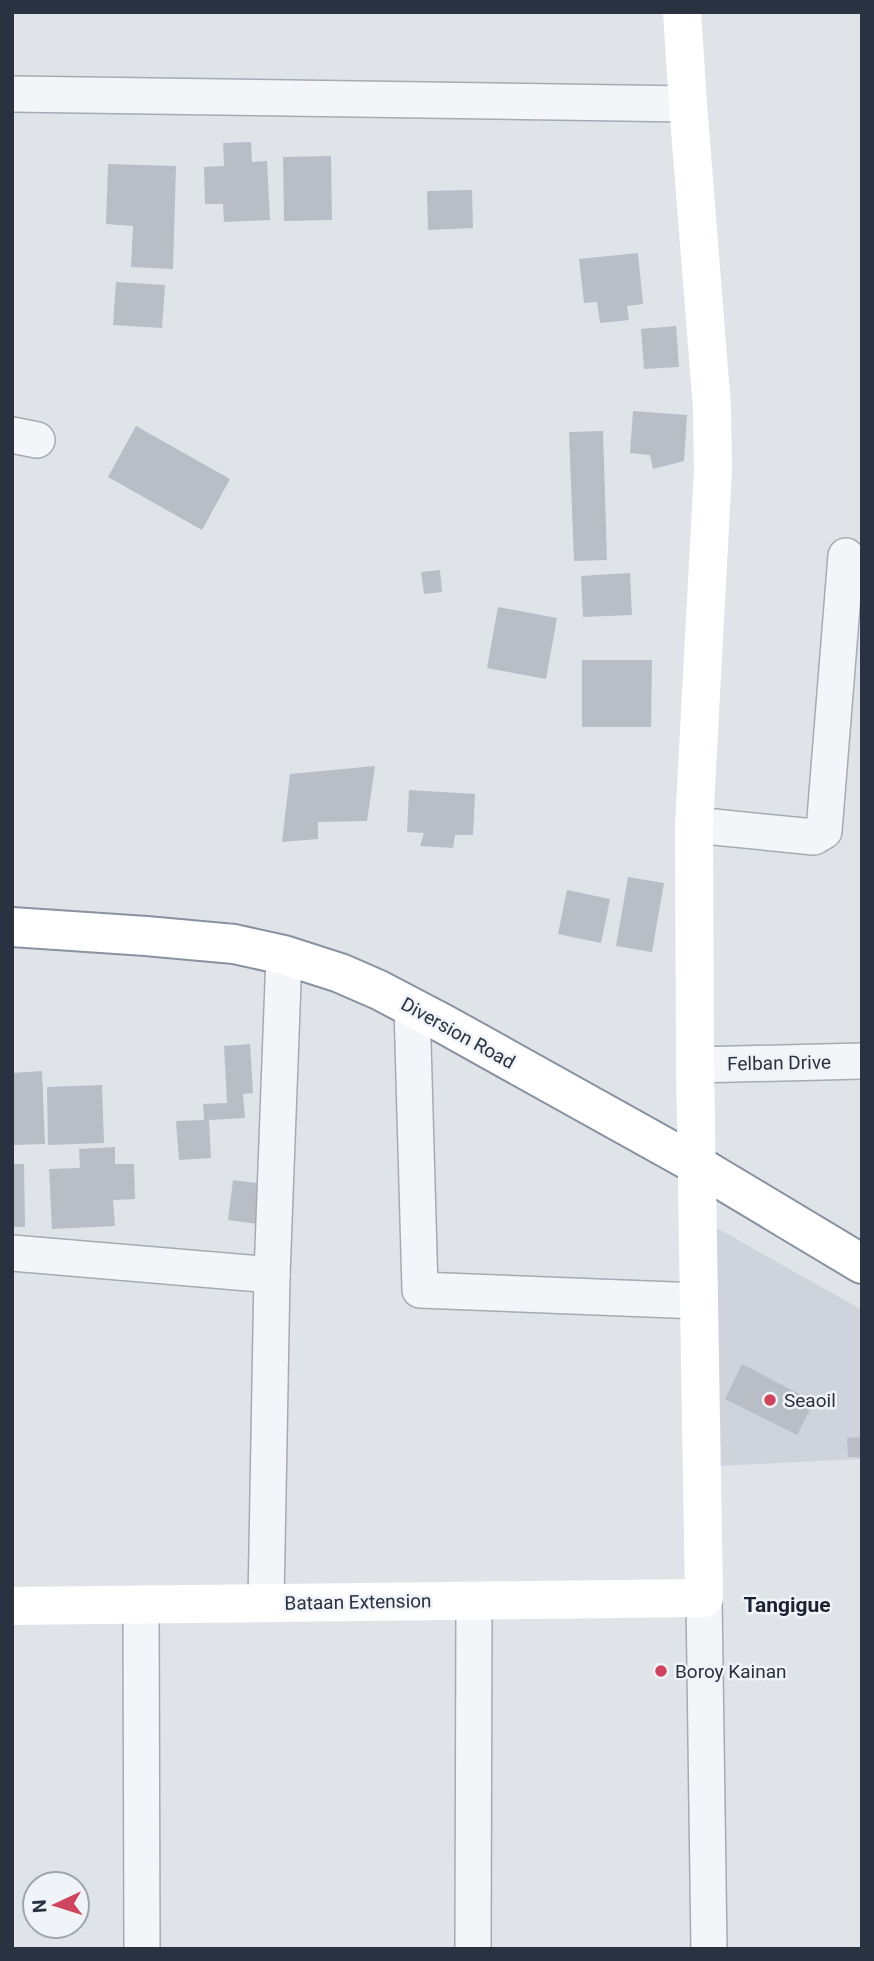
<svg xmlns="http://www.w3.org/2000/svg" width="874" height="1961" viewBox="0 0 874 1961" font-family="Roboto,sans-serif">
	<rect width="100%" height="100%" fill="#e0e4e9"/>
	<polygon fill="#cfd3db" points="715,1227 862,1310 862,1459 717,1466"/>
	<g fill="#b8bdc6">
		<polygon points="251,142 252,162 267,161 270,220 224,222 223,204 205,204 204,167 224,166 223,143"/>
		<polygon points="331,156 332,220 284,221 283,157"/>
		<polygon points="108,164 176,166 173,269 131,267 133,226 106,224"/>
		<polygon points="472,190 473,228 428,230 427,191"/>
		<polygon points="638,253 643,304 627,306 629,320 600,323 597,302 584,303 579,259"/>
		<polygon points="116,282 165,285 162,328 113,325"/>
		<polygon points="676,326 679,367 644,369 641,329"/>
		<polygon points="633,411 687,415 684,461 653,469 650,455 630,453"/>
		<polygon points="136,426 230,479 202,530 108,477"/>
		<polygon points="603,431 607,560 574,561 569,432"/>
		<polygon points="440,570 442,592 424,594 421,572"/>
		<polygon points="630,573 632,615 583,617 581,576"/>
		<polygon points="498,607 557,618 546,679 487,668"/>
		<polygon points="582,660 652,660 651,727 582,727"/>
		<polygon points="375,766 367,821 318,822 318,839 282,842 290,774"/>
		<polygon points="409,790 475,794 473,835 455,835 453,848 420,846 424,833 407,832"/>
		<polygon points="628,877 664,883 652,952 616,946"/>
		<polygon points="567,890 610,899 601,943 558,934"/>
		<polygon points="250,1044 253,1093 243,1094 245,1118 209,1120 211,1158 179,1160 176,1121 204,1120 203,1104 227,1103 224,1046"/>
		<polygon points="42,1071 45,1144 12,1145 12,1073"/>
		<polygon points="102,1085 104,1143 48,1145 47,1087"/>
		<polygon points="115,1147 115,1164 134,1164 135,1199 113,1200 115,1226 52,1229 49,1169 80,1168 79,1149"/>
		<polygon points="12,1164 24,1164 25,1227 12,1227"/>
		<polygon points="233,1180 263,1184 258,1224 228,1220"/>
		<polygon points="742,1364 814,1402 797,1435 725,1399"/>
		<polygon points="862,1437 862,1457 848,1457 847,1438"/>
	</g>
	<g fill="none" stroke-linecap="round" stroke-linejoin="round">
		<g stroke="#a5abb3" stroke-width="38">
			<g id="street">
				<polyline points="12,94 688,104"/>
				<polyline points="12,435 37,440"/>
				<polyline points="694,825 814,837 824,831 846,556"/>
				<polyline points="412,1007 420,1290 699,1301"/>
				<polyline points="695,1065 862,1061"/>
				<polyline points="12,1253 272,1275"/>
				<polyline points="704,1598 709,1949"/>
				<polyline points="266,1603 272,1275 284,955"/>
				<polyline points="141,1605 142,1949"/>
				<polyline points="473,1949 474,1601"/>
			</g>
		</g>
		<g stroke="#8892a0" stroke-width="42">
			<polyline id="highway" points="12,927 146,936 234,944 284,955 340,973 379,990 442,1023 697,1165 862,1264"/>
		</g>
		<use href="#street" stroke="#f3f5f8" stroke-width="35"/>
		<polyline stroke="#fff" stroke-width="38" points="12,1606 704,1598 695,1065 694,825 713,470 712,408 688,104 682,12"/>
		<use href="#highway" stroke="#fff" stroke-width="38"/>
	</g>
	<g fill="#ce465d" stroke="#f0f3f7" stroke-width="2.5">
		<circle cx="770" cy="1400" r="7"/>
		<circle cx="661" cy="1671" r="7"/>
	</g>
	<g text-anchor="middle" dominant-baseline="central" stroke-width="5" stroke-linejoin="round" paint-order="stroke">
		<g font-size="19" fill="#293241" stroke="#f0f3f7">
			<text transform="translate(458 1033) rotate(29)">Diversion Road</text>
			<text transform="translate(779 1063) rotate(-1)">Felban Drive</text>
			<text transform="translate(358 1602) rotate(-1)">Bataan Extension</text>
		</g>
		<g font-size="19" fill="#293241" stroke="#f0f3f7" text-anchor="start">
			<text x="784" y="1400">Seaoil</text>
			<text x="675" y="1671">Boroy Kainan</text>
		</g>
		<g font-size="21" font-weight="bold" fill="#1b2332" stroke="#f0f3f7">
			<text x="787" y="1605">Tangigue</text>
		</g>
	</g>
	<rect width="874" height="1961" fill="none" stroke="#293241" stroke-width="28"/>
	<g transform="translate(56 1905) rotate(266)"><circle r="33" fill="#f0f3f7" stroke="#a0a6ae" stroke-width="2"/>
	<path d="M0-5L12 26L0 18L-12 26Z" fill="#ce465d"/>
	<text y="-10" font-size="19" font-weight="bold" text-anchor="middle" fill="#293241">N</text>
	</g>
</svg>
